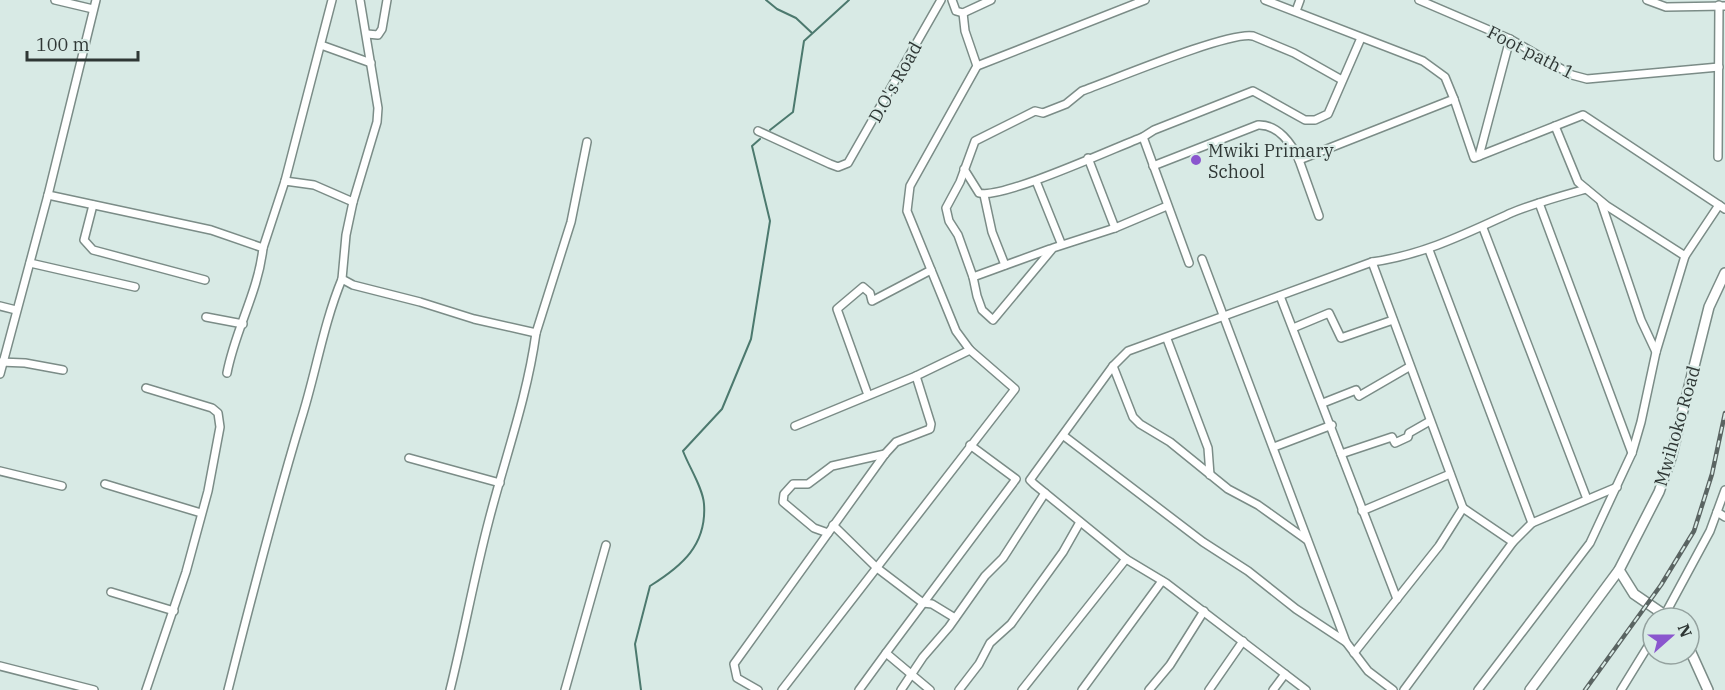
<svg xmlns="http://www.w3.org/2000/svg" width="1725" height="690" viewBox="0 0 1725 690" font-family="'IBM Plex Serif',serif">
	<rect width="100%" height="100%" fill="#d8eae5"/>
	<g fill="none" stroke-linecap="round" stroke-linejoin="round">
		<g stroke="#4c796e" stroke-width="2">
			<polyline points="766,0 777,9 796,18 812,33"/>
			<polyline points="770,130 793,112 804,41 849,0"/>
			<path d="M641 690 635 644 650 586C682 566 707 545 704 504 703 488 689 467 683 451L722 409 751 339 770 221 752 146 760 139"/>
		</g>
		<g stroke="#7b8c87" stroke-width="10">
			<g id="street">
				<polyline points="55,0 93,9"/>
				<polyline points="952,0 956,11 963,13 991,0"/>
				<polyline points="1419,0 1510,39 1572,75 1587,79 1719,67"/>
				<polyline points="1647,0 1666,7 1725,6"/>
				<polyline points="1296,11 1300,0"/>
				<polyline points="367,34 378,35 382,29 387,0"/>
				<polyline points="321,45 371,63"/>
				<polyline points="977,66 1145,0"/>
				<polyline points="1454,99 1474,158 1583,115 1725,209"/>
				<polyline points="1555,126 1578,182 1607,206 1685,256"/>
				<polyline points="758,131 830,164 838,167 848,163 941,0"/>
				<polyline points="1143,137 1189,263"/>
				<polyline points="1479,156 1510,39"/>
				<polyline points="1718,157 1719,5"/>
				<polyline points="1088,158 1115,228"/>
				<polyline points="1299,160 1319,216"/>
				<path d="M1153 166 1258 125C1278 124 1292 144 1299 160L1454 99 1445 77 1423 61 1265 0"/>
				<path d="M964 169 979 193C1001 200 1114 148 1143 137L1154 130 1253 91 1305 120H1315L1328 114 1361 38"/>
				<polyline points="285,181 332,0"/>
				<polyline points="1036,181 1061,243"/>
				<path d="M48 195 211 230 263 248C258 293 235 330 227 373"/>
				<polyline points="984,195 992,232 1005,265"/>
				<polyline points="353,202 377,122 378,108 360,0"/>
				<polyline points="1601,202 1641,320 1656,352"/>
				<polyline points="1539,203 1632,453"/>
				<polyline points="93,205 84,240 93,250 205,280"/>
				<path d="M1167 206 1115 228 1053 248 993 320 982 310 977 296 973 277 958 235 949 221 946 208 960 182 975 141 1035 111 1043 113 1066 104 1082 91C1113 80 1229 31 1253 36L1294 53 1342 80"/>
				<polyline points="1483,228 1587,499"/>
				<polyline points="263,248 285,181 314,185 353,202 346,235 342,279 353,285 420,302 474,319 536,333 571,222 587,142"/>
				<polyline points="1429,250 1532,523"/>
				<polyline points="1202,259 1346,642 1368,671 1393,690"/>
				<polyline points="30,263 135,287"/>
				<polyline points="973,277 1050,249"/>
				<polyline points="1280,296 1397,599"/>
				<polyline points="0,306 16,310"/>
				<polyline points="206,317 243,324"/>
				<polyline points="1293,328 1329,313 1341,338 1393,320"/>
				<polyline points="1167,339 1208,448 1210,475"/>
				<polyline points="0,362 25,363 63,370"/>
				<polyline points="1113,366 1133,417 1140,424 1170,442 1228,489 1258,505 1307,540"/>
				<polyline points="0,374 48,195 96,0"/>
				<polyline points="868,395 837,309 863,287 870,293 872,301 931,270"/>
				<polyline points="1323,403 1356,390 1359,396 1409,367"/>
				<polyline points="795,426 916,376"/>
				<polyline points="1064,436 1203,542 1248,571 1296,609 1346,642"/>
				<polyline points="1274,447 1332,425"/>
				<polyline points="1341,454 1392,437 1395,443 1408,437 1409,433 1430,421"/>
				<polyline points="409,458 500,483"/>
				<polyline points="0,471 62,486"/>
				<polyline points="105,484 201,513"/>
				<polyline points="1463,508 1513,542"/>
				<polyline points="1362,511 1450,474"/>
				<polyline points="1717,512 1725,517"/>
				<polyline points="833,525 877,568 923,603 932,604 955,618"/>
				<polyline points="828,533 814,528 783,502 784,494 793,484 808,484 832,466 885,454"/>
				<polyline points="111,592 174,611"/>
				<polyline points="1663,618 1710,531 1725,490"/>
				<polyline points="1354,653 1439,546 1463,508 1372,262"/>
				<polyline points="0,666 94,690"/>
				<polyline points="146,690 186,572 208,491 220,427 218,413 212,408 146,388"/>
				<path d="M228 690C251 599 274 509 301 420 316 373 323 325 342 279"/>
				<path d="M450 690C464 634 474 577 489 520 505 458 527 398 536 333"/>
				<polyline points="565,690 606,545"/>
				<polyline points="758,690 737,678 734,664 885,454 896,442 930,429 931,424 916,376 970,350"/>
				<polyline points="782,690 1015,389 970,350 956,331 907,211 910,186 977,66 965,31 963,13"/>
				<polyline points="859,690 886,653"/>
				<polyline points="901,690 923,657 949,627 985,576 1003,558 1045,493"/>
				<polyline points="930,690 886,653 1016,479 970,445"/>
				<polyline points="959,690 979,664 990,643 1011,624 1063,552 1080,522"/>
				<polyline points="1022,690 1126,559"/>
				<polyline points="1082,690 1162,581"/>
				<polyline points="1149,690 1170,665 1204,611"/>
				<polyline points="1209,690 1243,641"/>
				<polyline points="1273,690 1285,674"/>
				<path d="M1306 690 1166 583 1126 559 1034 484 1030 480 1035 473 1113 366 1128 351 1372 262C1423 255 1465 234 1511 213 1535 203 1561 196 1586 189"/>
				<polyline points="1404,690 1513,542 1532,523 1617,487"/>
				<polyline points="1478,690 1590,543 1632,453 1641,422 1656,352 1685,256 1719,205"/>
				<polyline points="1621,690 1653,638"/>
			</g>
		</g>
		<g stroke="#7b8c87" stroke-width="12">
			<g id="secondary">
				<polyline points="1619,570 1634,594 1669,618"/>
				<polyline points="1689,648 1708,690"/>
				<polyline points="1530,690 1619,570 1659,492 1671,458 1709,307 1725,273"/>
			</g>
		</g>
		<use href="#street" stroke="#fff" stroke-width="7"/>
		<use href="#secondary" stroke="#fff" stroke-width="9"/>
		<g stroke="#5a6462" stroke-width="4.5">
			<polyline id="rail" points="1585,690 1661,585 1694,531 1712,474 1725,413"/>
		</g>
		<use href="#rail" stroke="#d8eae5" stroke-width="2" stroke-dasharray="7" stroke-linecap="butt"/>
	</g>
	<circle fill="#8a56ce" stroke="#d8eae5" stroke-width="2" cx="1196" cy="160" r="6"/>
	<g text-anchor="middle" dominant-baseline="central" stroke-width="4.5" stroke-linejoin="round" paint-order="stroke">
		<g font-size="18" fill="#2f3735" stroke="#d8eae5">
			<text transform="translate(1531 52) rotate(27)">Foot path 1</text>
			<text transform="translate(895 82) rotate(-61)">D.O's Road</text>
			<text transform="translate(1677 426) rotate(-74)">Mwihoko Road</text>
		</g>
		<g font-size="18" fill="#2f3735" stroke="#d8eae5" text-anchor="start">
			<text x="1208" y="150">Mwiki Primary<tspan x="1208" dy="21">School</tspan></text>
		</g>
	</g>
	<g transform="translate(1671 636) rotate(69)"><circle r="28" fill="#d8eae5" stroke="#94a29f" stroke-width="1.5"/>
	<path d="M0-4.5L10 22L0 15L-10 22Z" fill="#8a56ce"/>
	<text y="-9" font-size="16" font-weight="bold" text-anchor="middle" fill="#2f3735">N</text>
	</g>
	<path d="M27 51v9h111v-9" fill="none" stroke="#2f3735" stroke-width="3"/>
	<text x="36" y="51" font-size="18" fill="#2f3735" stroke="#d8eae5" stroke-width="4.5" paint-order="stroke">100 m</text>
</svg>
